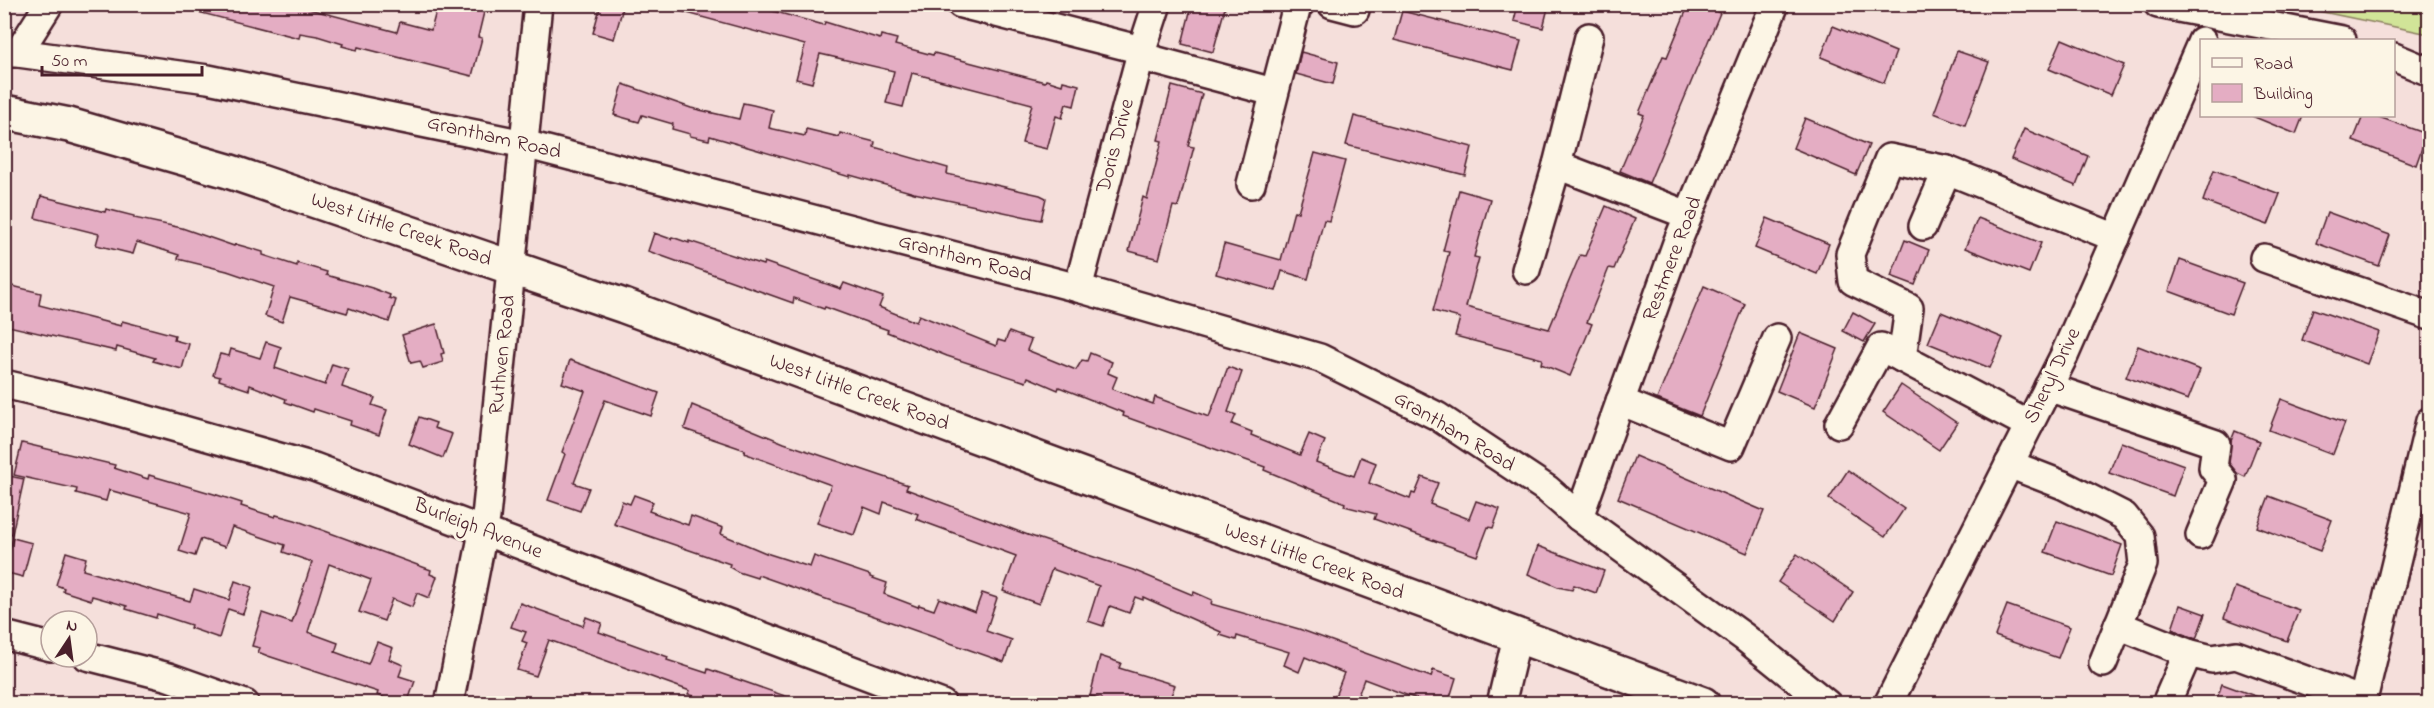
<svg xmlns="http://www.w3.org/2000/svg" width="2434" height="708" viewBox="0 0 2434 708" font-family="'Indie Flower',sans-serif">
	<rect width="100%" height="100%" fill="#f5dfdb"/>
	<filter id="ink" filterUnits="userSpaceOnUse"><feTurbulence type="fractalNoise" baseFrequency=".0167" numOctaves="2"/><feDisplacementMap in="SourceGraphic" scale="12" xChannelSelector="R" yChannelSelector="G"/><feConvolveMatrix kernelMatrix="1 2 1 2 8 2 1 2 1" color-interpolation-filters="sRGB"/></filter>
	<g filter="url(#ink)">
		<polygon fill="#d1e498" stroke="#8e8262" stroke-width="1.5" points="2289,5 2429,5 2429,34"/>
		<g fill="#e4adc3" stroke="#4a1f2b" stroke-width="1.5">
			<polygon points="195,4 306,4 305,8 397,32 400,22 431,30 438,4 455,4 484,12 478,37 482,38 472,76 358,47 357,50 342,46 343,44 317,36 300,33 299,38 194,11"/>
			<polygon points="601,4 624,4 614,39 593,33"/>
			<polygon points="673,4 747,4 824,25 825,22 880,39 881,35 897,39 895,45 933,55 934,53 1045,82 1046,80 1062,85 1063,81 1079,85 1074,106 1066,104 1062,118 1056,116 1047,149 1022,143 1032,104 912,73 903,107 886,103 894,71 820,54 812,83 796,79 805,45 672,9"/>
			<polygon points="1192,4 1226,4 1213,52 1182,44"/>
			<polygon points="1518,4 1549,4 1543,28 1514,21"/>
			<polygon points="1689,4 1699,4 1720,13 1649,183 1620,171 1644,115 1639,113 1663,56 1667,57"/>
			<polygon points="1402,11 1521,41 1513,70 1394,40"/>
			<polygon points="1833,26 1896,52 1884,83 1821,57"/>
			<polygon points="2062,39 2124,65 2111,95 2049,69"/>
			<polygon points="1957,51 1989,62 1965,125 1934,113"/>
			<polygon points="1301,52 1338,62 1333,84 1296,74"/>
			<polygon points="623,84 691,108 739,119 743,103 753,105 773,110 769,128 805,136 806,129 839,137 840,133 875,142 874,147 948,168 947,174 1040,195 1046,198 1041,220 914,193 850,175 850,177 710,136 709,140 690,136 690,134 672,129 673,124 642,115 639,122 614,115"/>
			<polygon points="1172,86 1202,94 1188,146 1194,147 1178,207 1173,206 1159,259 1129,251 1143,197 1147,199 1162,141 1158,140"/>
			<polygon points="1354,116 1472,147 1465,175 1346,145"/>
			<polygon points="2252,116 2303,116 2296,134"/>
			<polygon points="2363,116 2376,116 2427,134 2416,165 2353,141"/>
			<polygon points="1805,118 1869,145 1856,175 1793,148"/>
			<polygon points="2024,129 2088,156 2076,186 2011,159"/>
			<polygon points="1315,153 1345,161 1329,221 1324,220 1308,279 1282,271 1276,291 1216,274 1224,244 1281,260 1294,211 1298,212"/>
			<polygon points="2214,170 2280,194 2268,225 2203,201"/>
			<polygon points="1459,190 1490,199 1474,257 1479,258 1466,307 1549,329 1580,255 1585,256 1606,206 1635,219 1614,269 1609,268 1587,322 1592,324 1570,376 1541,364 1542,359 1455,336 1460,318 1433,311 1449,252 1443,251"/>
			<polygon points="41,196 105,212 106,209 134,216 134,218 182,228 234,246 235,244 246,247 263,252 263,255 297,266 297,263 327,272 326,275 372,288 390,295 389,298 396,300 389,322 349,308 347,313 290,297 282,322 265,316 274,287 227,271 178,259 179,255 137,242 133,254 96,245 99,234 35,218"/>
			<polygon points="2327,212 2390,235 2379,266 2316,243"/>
			<polygon points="1767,218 1829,244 1817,274 1755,248"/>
			<polygon points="1978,218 2041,243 2029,273 1965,248"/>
			<polygon points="654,233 671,239 672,237 689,243 689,241 763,265 764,262 841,289 844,283 883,297 879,307 916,322 919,315 996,346 998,340 1005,342 1009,332 1031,340 1027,350 1076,370 1082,360 1087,361 1090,353 1112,362 1108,373 1117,377 1112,389 1153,404 1155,397 1209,417 1228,367 1242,372 1228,412 1236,415 1232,424 1252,432 1251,435 1300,455 1309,434 1325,441 1316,462 1354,476 1361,457 1376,463 1369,483 1410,499 1412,493 1415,494 1422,477 1438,483 1430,504 1469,519 1476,501 1500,509 1493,528 1488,527 1477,556 1374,519 1376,514 1344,506 1345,503 1264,470 1265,467 1123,416 1124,413 1059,387 1058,390 1028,377 1026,382 947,356 887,332 888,330 825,307 824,309 794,298 793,303 648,251"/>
			<polygon points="1905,240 1929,250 1915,285 1891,276"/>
			<polygon points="2180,260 2243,283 2231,314 2169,291"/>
			<polygon points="4,284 41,293 39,305 121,326 122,321 175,335 174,340 189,344 182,369 153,361 155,358 117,347 116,351 4,325"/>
			<polygon points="1704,286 1745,304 1700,416 1657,399"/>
			<polygon points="2313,309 2379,332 2367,364 2302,340"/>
			<polygon points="1853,312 1875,324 1864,342 1843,331"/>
			<polygon points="1941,312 2003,338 1990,368 1928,343"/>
			<polygon points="436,324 444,353 441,354 443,362 423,368 420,361 411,363 402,335"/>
			<polygon points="1800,333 1838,349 1815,407 1777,391"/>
			<polygon points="266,342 281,347 275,368 325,385 332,364 348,369 342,387 375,398 372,405 387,410 379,435 350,425 351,421 314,409 313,412 302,408 285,402 286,399 250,385 249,390 219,380 220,377 213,375 220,354 229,356 231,349 260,358"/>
			<polygon points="2138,346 2200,370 2188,400 2126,377"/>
			<polygon points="570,360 659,393 651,416 605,400 574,483 589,488 580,511 548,500 565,454 562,452 585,391 562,383"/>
			<polygon points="1901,385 1957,423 1939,450 1883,412"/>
			<polygon points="2281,399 2345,423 2333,454 2269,430"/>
			<polygon points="692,405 784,443 908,485 906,489 1028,535 1133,570 1193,595 1194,592 1212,600 1211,604 1299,629 1431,677 1433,670 1456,678 1448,704 1430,704 1364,679 1355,704 1332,704 1344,673 1305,657 1299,672 1284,665 1289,652 1237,636 1236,640 1220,635 1221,632 1143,597 1143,600 1135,597 1129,613 1110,606 1103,626 1088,621 1099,586 1052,569 1039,604 1003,591 1016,556 916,519 918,514 884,502 881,514 864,507 854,535 817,523 831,485 744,453 745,450 684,429"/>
			<polygon points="419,417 436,423 434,428 452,434 443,458 409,444"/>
			<polygon points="2235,431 2259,441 2245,477 2237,473 2229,463 2231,441"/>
			<polygon points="2121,442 2184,465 2173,496 2109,473"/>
			<polygon points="22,443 115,465 114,468 148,479 149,475 214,494 242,503 241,506 275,517 276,515 295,520 431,570 430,574 437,577 429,598 417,593 412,607 392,599 384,621 359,612 371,580 329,564 308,632 338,643 335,652 368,664 377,642 393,648 389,659 403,665 399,676 415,681 407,704 386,704 388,699 377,695 378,692 268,656 258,652 260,648 252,646 262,613 292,623 312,562 283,552 285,545 232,527 225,547 201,539 195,556 179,551 191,513 109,490 106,501 76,493 77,489 14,475"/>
			<polygon points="1635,456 1764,511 1747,553 1618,498"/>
			<polygon points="1848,470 1904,509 1885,537 1829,499"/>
			<polygon points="4,475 24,479 12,534 4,533"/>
			<polygon points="634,495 653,502 649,511 688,525 691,516 723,528 721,534 766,553 810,567 814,556 870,575 870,577 887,583 884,594 918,607 919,605 934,610 939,598 975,612 982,593 997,598 986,631 1012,640 1004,662 758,575 757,578 738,572 729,567 730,564 614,524 622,501 630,504"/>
			<polygon points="2269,496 2332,520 2320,551 2257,527"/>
			<polygon points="2057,521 2122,545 2111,576 2045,552"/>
			<polygon points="13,538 32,543 23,577 4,572"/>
			<polygon points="1538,546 1604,571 1596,593 1574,585 1572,590 1558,587 1528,574"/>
			<polygon points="66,552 86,558 83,570 190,601 194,589 229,600 235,581 252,587 243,614 228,609 219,638 190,628 191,625 157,614 156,618 126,609 127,606 92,596 91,600 63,591 64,588 56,585"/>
			<polygon points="1797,554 1853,592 1835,621 1778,582"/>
			<polygon points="2235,587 2299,610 2287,641 2224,618"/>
			<polygon points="520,603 583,626 586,617 602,623 599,632 668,657 667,660 707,673 708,669 799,701 798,704 715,704 688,694 690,691 549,640 536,676 517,670 527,643 522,641 526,632 511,627"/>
			<polygon points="2007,605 2070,627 2058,658 1995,636"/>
			<polygon points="2180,605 2205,614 2196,639 2172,629"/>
			<polygon points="1100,656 1121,663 1119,668 1175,685 1168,704 1100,704 1101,699 1090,696"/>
			<polygon points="2222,684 2269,701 2269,704 2215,704"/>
		</g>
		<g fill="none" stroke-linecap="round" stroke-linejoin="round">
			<g stroke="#4a1f2b" stroke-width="32">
				<g id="minor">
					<polyline points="961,4 1134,48 1150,59 1273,92"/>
					<polyline points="1332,4 1355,10"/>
					<polyline points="2158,4 2342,40"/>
					<polyline points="4,53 18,53 208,79 524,144 1078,288 1320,358 1437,416 1547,489 1579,517 1744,637 1827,704"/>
					<polyline points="18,53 49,4"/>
					<polyline points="2394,57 2430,72"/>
					<polyline points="1557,165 1688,215"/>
					<polyline points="1251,184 1297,6 1300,4"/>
					<polyline points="1923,226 1947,170 2116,238"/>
					<polyline points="2264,258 2430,316"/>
					<polyline points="1526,270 1557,165 1589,37"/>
					<polyline points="1078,288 1141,53 1157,4"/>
					<polyline points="1902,358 1909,308 1853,281 1850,254 1889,158 1947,170"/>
					<polyline points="4,384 106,408 314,467 942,704"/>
					<polyline points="2048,387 2216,444 2213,468 2223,480 2200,535"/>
					<polyline points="1620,401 1731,446 1777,338"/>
					<polyline points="1839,424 1881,347 2029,425"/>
					<polyline points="2009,464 2063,485 2124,516 2140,536 2143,564 2103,663"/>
					<polyline points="1579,517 1677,243 1775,4"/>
					<polyline points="2118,625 2188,653"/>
					<polyline points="4,635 51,647"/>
					<polyline points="87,656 169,677 245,704"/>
					<polyline points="2168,699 2188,653 2212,659 2236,655 2363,701"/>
					<polyline points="449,704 486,517 538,4"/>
					<polyline points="1501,704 1517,637"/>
					<polyline points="1888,704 2064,356 2202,41"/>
					<polyline points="2362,704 2430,421"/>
				</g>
			</g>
			<g stroke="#4a1f2b" stroke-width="38">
				<polyline id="major" points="4,112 69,125 228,171 624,306 1703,704"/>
			</g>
			<use href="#minor" stroke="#fcf5e5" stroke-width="27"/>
			<use href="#major" stroke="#fcf5e5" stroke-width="33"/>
		</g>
	</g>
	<g text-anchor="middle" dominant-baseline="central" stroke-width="6" stroke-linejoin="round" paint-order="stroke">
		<g font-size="21" fill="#4a1f2b" stroke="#fcf5e5">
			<text transform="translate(494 138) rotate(13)">Grantham Road</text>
			<text transform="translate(1116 146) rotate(-75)">Doris Drive</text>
			<text transform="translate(401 230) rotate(19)">West Little Creek Road</text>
			<text transform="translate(965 259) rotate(15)">Grantham Road</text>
			<text transform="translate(1673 259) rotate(-69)">Restmere Road</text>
			<text transform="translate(503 355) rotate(-84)">Ruthven Road</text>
			<text transform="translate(2053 376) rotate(-64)">Sheryl Drive</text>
			<text transform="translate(859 393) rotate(20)">West Little Creek Road</text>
			<text transform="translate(1454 432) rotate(31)">Grantham Road</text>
			<text transform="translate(478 529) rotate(21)">Burleigh Avenue</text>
			<text transform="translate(1314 562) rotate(20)">West Little Creek Road</text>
		</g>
	</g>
	<rect width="2434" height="708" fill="none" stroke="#fcf5e5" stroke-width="24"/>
	<rect x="12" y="12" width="2410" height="684" fill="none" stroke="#4a1f2b" stroke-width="2" filter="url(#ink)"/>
	<rect x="2200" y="39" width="195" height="78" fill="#fcf5e5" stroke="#b59f9b" stroke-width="1.5"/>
	<rect x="2212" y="58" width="30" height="9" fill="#fcf5e5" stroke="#b59f9b" stroke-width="1.5"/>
	<text x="2254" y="69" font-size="18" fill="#4a1f2b">Road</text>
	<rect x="2212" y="84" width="30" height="18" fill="#e4adc3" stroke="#b59f9b" stroke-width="1.5"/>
	<text x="2254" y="99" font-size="18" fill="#4a1f2b">Building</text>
	<g transform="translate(69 639) rotate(13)"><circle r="28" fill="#fcf5e5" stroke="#b59f9b" stroke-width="1.5"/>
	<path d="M0-4.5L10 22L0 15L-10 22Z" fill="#4a1f2b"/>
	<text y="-9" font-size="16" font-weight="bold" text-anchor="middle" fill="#4a1f2b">N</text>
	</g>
	<path d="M42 66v9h160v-9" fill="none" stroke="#4a1f2b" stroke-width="3"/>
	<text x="51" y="66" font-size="18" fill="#4a1f2b" stroke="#fcf5e5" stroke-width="4.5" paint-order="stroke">50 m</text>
</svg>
